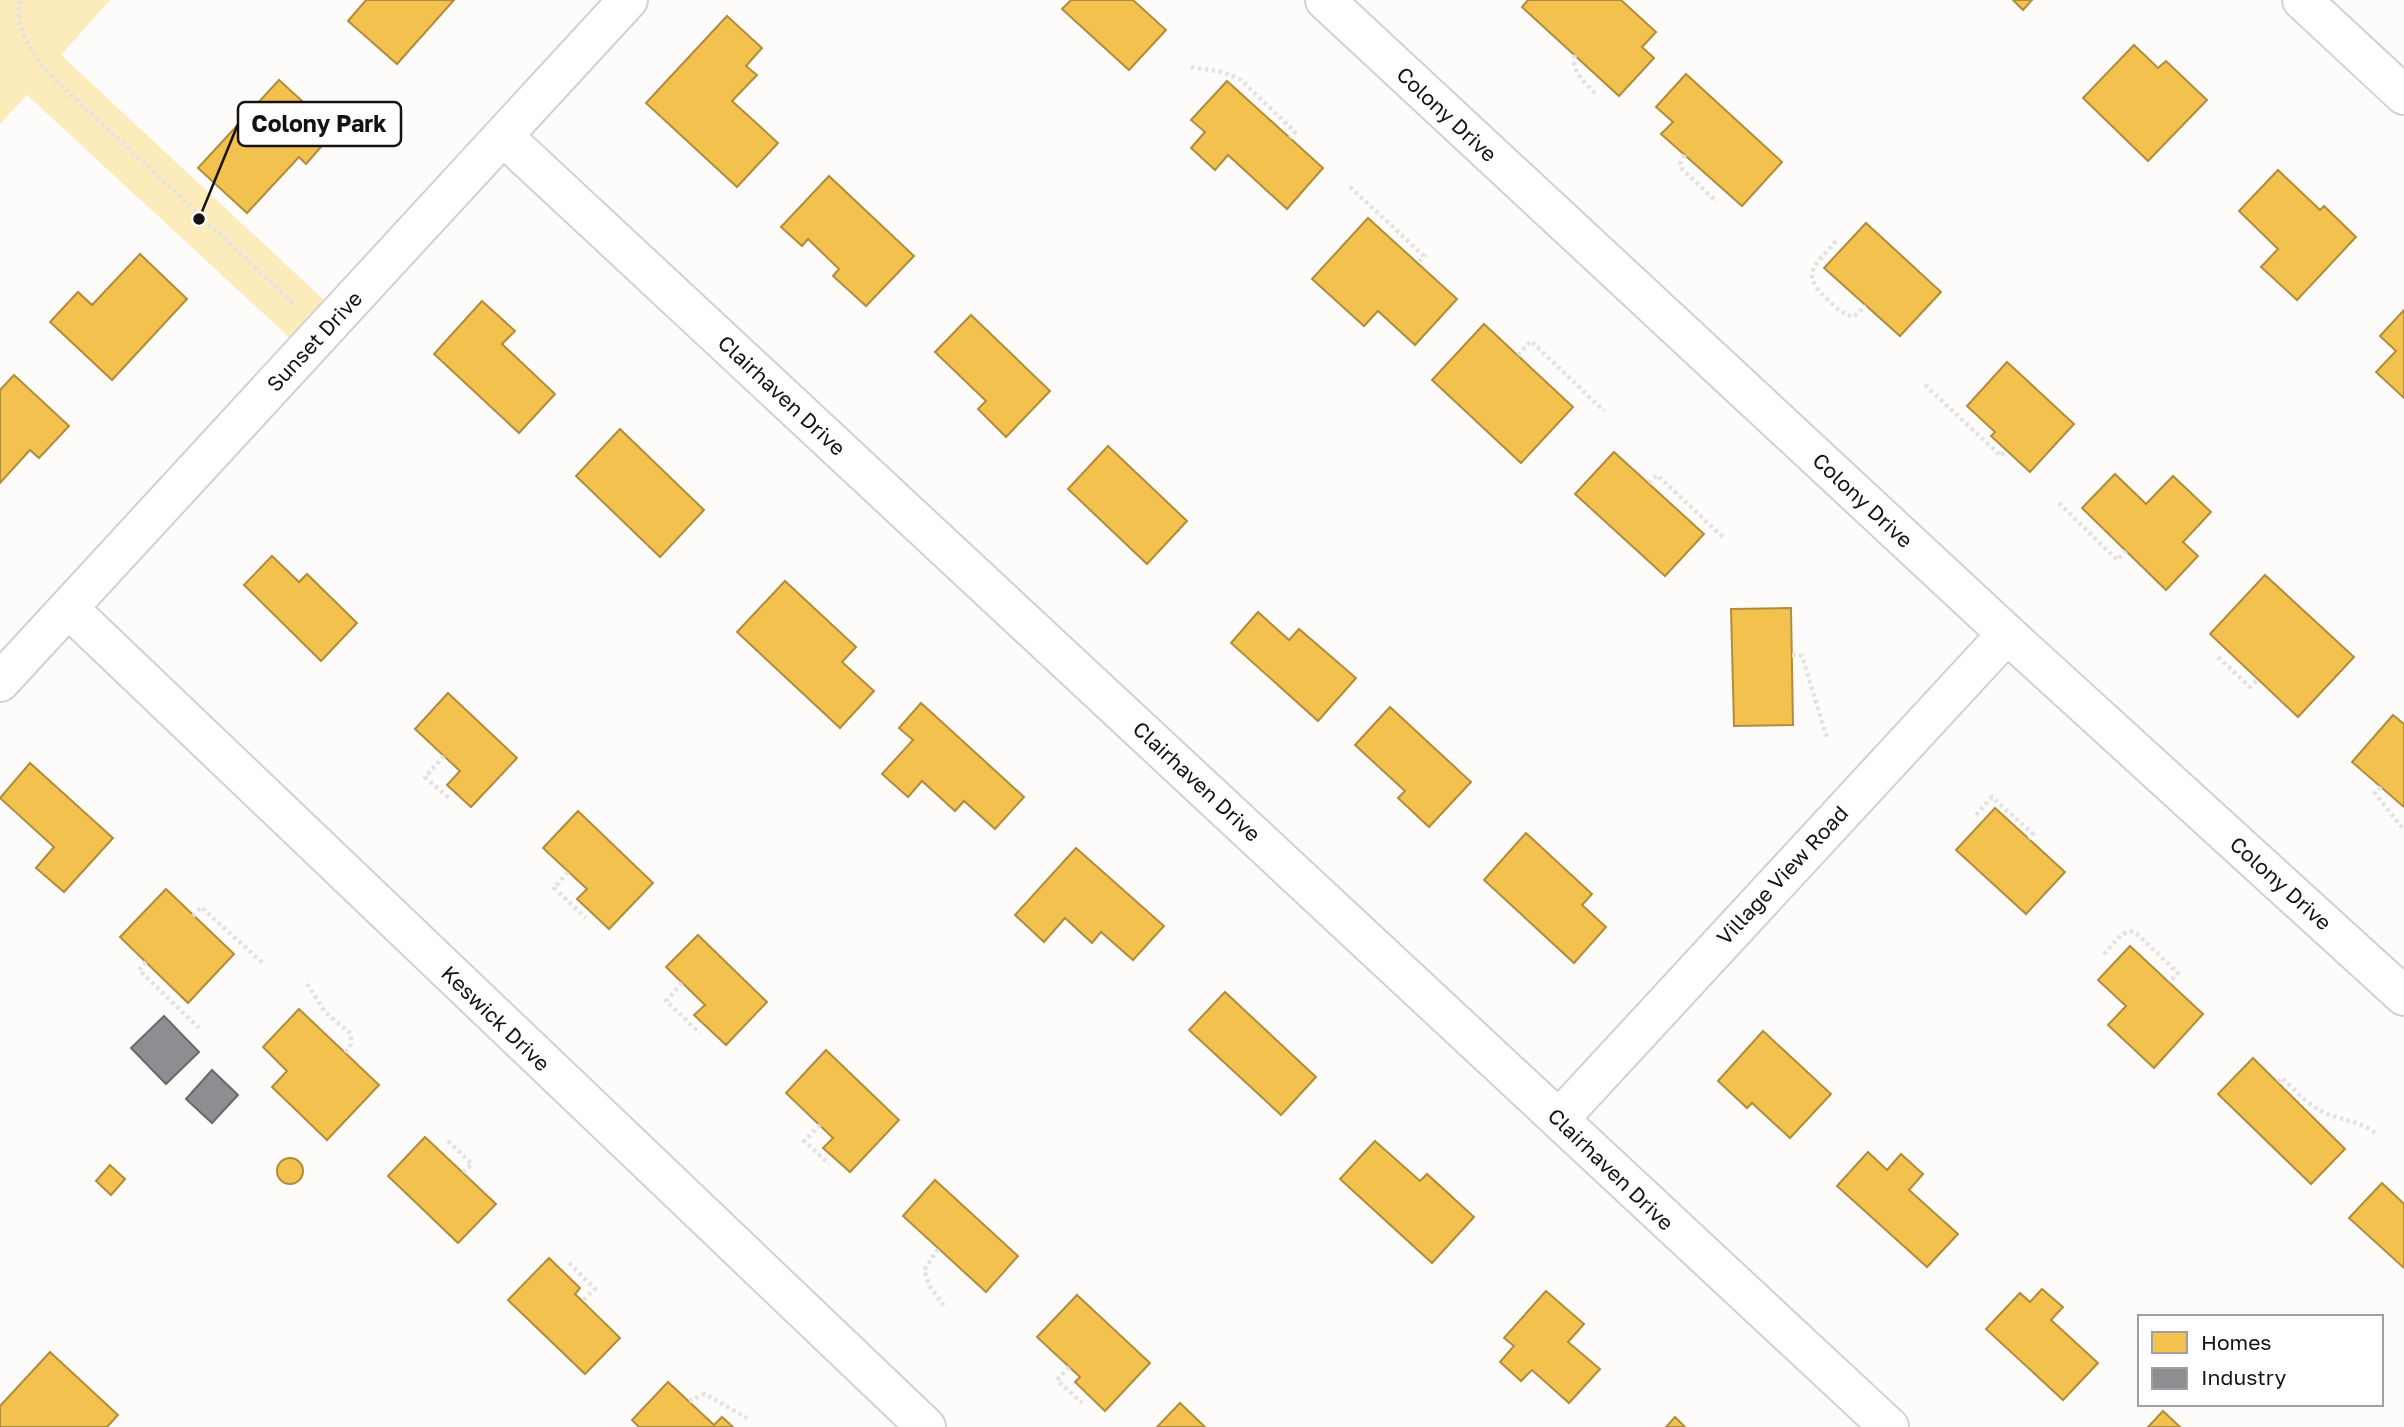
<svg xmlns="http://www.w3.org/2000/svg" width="2404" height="1427" viewBox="0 0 2404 1427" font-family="'Golos Text',sans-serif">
	<rect width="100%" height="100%" fill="#fefcfa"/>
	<polygon fill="#fcecbb" points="0,0 110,0 61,55 339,314 304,351 27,95 0,124"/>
	<g fill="#f2c14e" stroke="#b08c3b" stroke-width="2">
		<polygon points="366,0 454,0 397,64 348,21"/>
		<polygon points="1071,0 1133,0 1166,30 1129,70 1062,9"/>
		<polygon points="1528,0 1621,0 1656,32 1642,47 1654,58 1619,96 1522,7"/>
		<polygon points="2013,0 2032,0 2023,10"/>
		<polygon points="727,16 762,48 746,66 757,75 732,101 778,143 737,187 646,103"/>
		<polygon points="2134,45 2158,68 2166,61 2207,100 2148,161 2083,98"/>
		<polygon points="1686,74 1782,162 1742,206 1661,134 1673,122 1656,107"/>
		<polygon points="279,80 335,131 306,164 299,157 247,213 198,168"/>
		<polygon points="1227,81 1323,168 1287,209 1228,155 1215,170 1191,148 1205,132 1191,120"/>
		<polygon points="2278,170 2320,210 2324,206 2356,237 2297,300 2261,267 2278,249 2239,211"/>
		<polygon points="829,176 914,256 866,306 833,276 839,269 808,239 802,246 781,227"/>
		<polygon points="1368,218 1457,299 1415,345 1378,311 1364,326 1312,279"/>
		<polygon points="1866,223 1941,292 1900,336 1824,268"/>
		<polygon points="140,254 187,299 112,380 50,322 78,292 92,305"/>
		<polygon points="482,301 515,331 502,344 555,394 519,433 434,354"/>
		<polygon points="2404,310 2404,398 2376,372 2396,351 2380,336"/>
		<polygon points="971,315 1050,391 1006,437 978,409 986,401 935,352"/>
		<polygon points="1484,324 1573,407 1521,463 1432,380"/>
		<polygon points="2007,362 2074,424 2030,472 1991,436 1995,432 1967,406"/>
		<polygon points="14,375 69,426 39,458 30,450 0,483 0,390"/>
		<polygon points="620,429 704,510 660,557 576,476"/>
		<polygon points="1108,446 1187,521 1147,564 1068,489"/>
		<polygon points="1614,452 1704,534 1665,576 1575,494"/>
		<polygon points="2115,474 2146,504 2173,476 2211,512 2183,542 2198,556 2166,590 2082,508"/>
		<polygon points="272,556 299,582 307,574 357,623 321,661 244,585"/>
		<polygon points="2265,575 2354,657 2298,717 2210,634"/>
		<polygon points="785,581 856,647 842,662 874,691 840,728 737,632"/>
		<polygon points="1791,608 1793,725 1734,726 1731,609"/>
		<polygon points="1258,612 1289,640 1299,629 1356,678 1318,721 1231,643"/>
		<polygon points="448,693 517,758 471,807 447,785 460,771 415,729"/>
		<polygon points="921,703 1024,797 995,829 964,801 955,811 922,781 908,797 882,774 913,740 899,728"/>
		<polygon points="1390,707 1471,782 1429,827 1398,798 1405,791 1355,745"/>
		<polygon points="2393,715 2404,724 2404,807 2352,762"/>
		<polygon points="30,763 113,838 64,892 36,868 54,847 0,798"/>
		<polygon points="1995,808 2065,872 2026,914 1956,850"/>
		<polygon points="578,811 653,883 609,929 577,899 587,889 543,848"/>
		<polygon points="1526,833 1592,894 1582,905 1606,927 1574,963 1484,880"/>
		<polygon points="1076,848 1164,926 1133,960 1101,932 1092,943 1065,918 1044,942 1015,915"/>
		<polygon points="166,889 234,954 188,1003 120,937"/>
		<polygon points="698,935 767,1002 726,1045 694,1015 705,1005 666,967"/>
		<polygon points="2130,946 2203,1014 2154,1068 2108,1025 2126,1006 2098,980"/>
		<polygon points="1225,992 1316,1077 1281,1115 1189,1030"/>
		<polygon points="299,1009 379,1085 327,1140 272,1087 287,1071 263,1047"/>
		<polygon points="1763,1031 1831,1094 1790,1138 1752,1103 1747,1108 1718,1081"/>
		<polygon points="826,1050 899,1120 850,1172 823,1148 833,1138 786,1093"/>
		<polygon points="2253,1058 2345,1149 2311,1184 2218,1094"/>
		<polygon points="425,1137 496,1204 458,1243 388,1176"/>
		<polygon points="1375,1141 1420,1181 1427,1174 1474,1217 1432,1263 1340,1179"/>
		<polygon points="1868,1152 1887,1170 1901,1154 1923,1174 1909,1190 1958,1234 1927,1267 1837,1186"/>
		<circle cx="290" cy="1171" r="13"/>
		<polygon points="110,1165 125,1179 111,1195 96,1181"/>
		<polygon points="935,1180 1018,1256 986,1292 903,1216"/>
		<polygon points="2382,1183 2404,1204 2404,1268 2349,1218"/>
		<polygon points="549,1258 580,1288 575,1294 620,1338 585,1374 508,1300"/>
		<polygon points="2042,1289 2063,1307 2051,1320 2098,1363 2063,1400 1986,1329 2020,1293 2030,1302"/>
		<polygon points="1546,1291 1584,1324 1568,1342 1600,1369 1569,1403 1532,1370 1521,1381 1500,1362 1514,1346 1504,1338"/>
		<polygon points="1077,1295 1150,1363 1105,1411 1075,1382 1080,1377 1037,1337"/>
		<polygon points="50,1352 118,1415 107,1427 0,1427 0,1406"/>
		<polygon points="668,1382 714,1425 722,1417 733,1427 639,1427 632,1420"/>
		<polygon points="1180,1403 1205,1427 1157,1427"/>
		<polygon points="2163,1411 2180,1427 2148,1427"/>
		<polygon points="1675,1417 1685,1427 1666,1427"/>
	</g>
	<g fill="#8d8d92" stroke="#69686b" stroke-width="2">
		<polygon points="164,1016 199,1052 166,1084 131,1048"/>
		<polygon points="212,1070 238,1095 212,1123 186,1099"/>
	</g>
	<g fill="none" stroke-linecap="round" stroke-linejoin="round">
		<g stroke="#d3d1cf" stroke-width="42">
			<g id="minor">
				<polyline points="1325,0 2007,634 2404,996"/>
				<polyline points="2302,0 2404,95"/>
				<polyline points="504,137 1889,1427"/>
				<polyline points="68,608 926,1427"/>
				<polyline points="0,682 628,0"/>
				<polyline points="1559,1119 2007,634"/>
			</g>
		</g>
		<g stroke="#e4e3e3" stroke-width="4.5" stroke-dasharray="3.5 3.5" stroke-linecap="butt">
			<path d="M20 0C14 28 32 52 48 73L295 305"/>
			<path d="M1575 55C1570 71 1585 82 1595 93"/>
			<polyline points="1191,67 1223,72 1241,80 1295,132 1290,138"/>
			<polyline points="1685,155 1680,164 1682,169 1717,202"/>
			<polyline points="1350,187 1424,256 1418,263"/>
			<path d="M1836 241C1816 265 1799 273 1826 298 1835 307 1841 313 1853 317L1866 306"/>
			<polyline points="1518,355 1531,341 1604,411"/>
			<polyline points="1925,385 2001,456 2006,450"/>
			<polyline points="1649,483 1657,475 1725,539"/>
			<polyline points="2059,503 2117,560 2126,551"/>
			<polyline points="1792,655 1802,656 1827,738"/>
			<polyline points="2218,657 2250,687 2258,679"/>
			<polyline points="444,756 425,777 450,799"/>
			<polyline points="2381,787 2375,793 2404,830"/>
			<polyline points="1976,815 1992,797 2033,834 2029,839"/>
			<polyline points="568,872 554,888 586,918"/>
			<polyline points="193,916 201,907 264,964"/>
			<polyline points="2104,954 2121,935 2130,931 2137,934 2178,973 2169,982"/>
			<polyline points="146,962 139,970 199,1028"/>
			<polyline points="682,983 666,1001 700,1033"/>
			<polyline points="307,984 325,1012 351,1034 351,1044 345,1053"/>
			<path d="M2278 1082 2282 1078C2295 1090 2308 1105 2325 1113 2343 1121 2361 1121 2376 1134"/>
			<polyline points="820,1125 804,1141 829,1164"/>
			<polyline points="448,1141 472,1164 462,1173"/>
			<polyline points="938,1249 924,1270 930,1287 944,1306"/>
			<polyline points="569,1263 595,1289 582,1301"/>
			<polyline points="1069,1367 1057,1380 1082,1403"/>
			<polyline points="689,1401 705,1394 747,1418"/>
		</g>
		<use href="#minor" stroke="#fffffe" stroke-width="38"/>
	</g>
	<g text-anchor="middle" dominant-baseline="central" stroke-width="7" stroke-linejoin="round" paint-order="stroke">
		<g font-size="21" fill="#161210" stroke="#fff">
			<text transform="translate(1447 114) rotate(43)">Colony Drive</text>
			<text transform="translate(314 341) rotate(-47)">Sunset Drive</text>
			<text transform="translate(782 395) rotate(43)">Clairhaven Drive</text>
			<text transform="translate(1863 500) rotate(43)">Colony Drive</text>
			<text transform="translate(1197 781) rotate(43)">Clairhaven Drive</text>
			<text transform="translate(1782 875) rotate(-47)">Village View Road</text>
			<text transform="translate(2281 883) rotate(42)">Colony Drive</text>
			<text transform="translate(496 1018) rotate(44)">Keswick Drive</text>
			<text transform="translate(1611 1169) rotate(44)">Clairhaven Drive</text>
		</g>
	</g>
	<path fill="none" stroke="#161210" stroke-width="2.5" d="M199 219L238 124"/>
	<circle fill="#161210" stroke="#fff" stroke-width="2.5" cx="199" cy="219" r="7"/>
	<rect fill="#fff" stroke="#161210" stroke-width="2.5" x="238" y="102" width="163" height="44" rx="7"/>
	<g font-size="23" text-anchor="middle" font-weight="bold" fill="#161210">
		<text x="319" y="132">Colony Park</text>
	</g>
	<rect x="2138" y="1315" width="245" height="91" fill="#ffffff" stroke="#a2a09f" stroke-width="2"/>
	<rect x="2152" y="1332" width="35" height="21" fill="#f2c14e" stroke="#a2a09f" stroke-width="2"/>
	<text x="2201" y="1350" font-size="21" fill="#161210">Homes</text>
	<rect x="2152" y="1368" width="35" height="21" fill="#8d8d92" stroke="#a2a09f" stroke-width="2"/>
	<text x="2201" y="1385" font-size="21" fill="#161210">Industry</text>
</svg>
